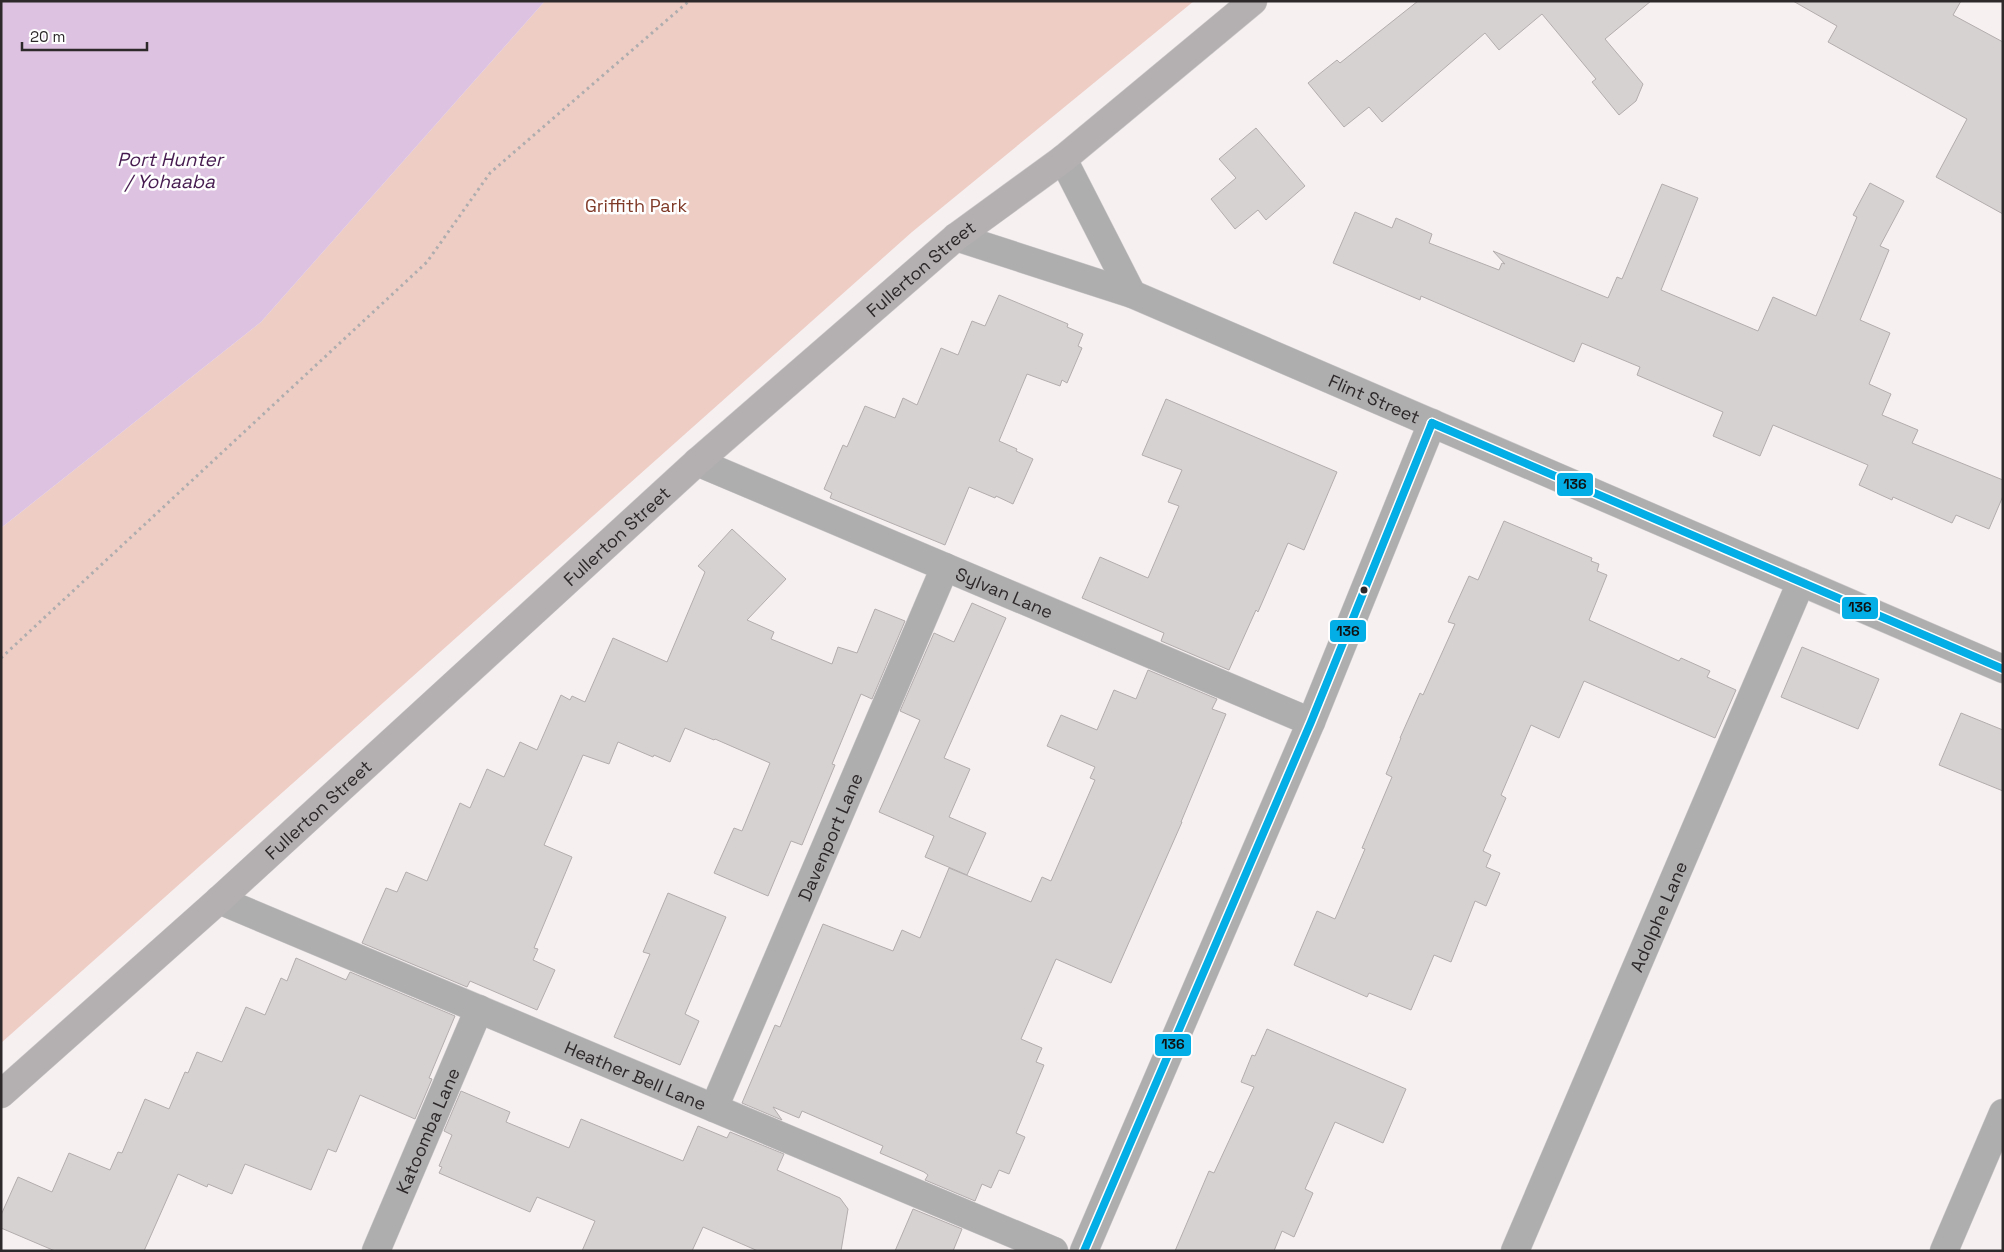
<svg xmlns="http://www.w3.org/2000/svg" width="2004" height="1252" viewBox="0 0 2004 1252" font-family="'Space Grotesk',sans-serif">
	<rect width="100%" height="100%" fill="#f6f0f1"/>
	<polygon fill="#eecdc5" points="545,1 1194,1 912,232 1,1043 1,528 261,322"/>
	<polygon fill="#ddc2e1" points="1,1 545,1 261,322 1,528"/>
	<g fill="#d7d2d2" stroke="#b3adae">
		<polygon points="1418,1 1651,1 1605,39 1643,84 1636,101 1619,115 1592,82 1596,79 1542,14 1499,50 1485,33 1382,122 1369,107 1344,127 1308,83 1337,60 1340,63"/>
		<polygon points="1793,1 1961,1 1953,15 2003,42 2003,214 1936,177 1967,119 1828,42 1837,26"/>
		<polygon points="1256,128 1305,186 1266,220 1258,210 1235,229 1211,199 1236,178 1219,159"/>
		<polygon points="1870,183 1904,201 1880,246 1889,250 1860,320 1890,333 1869,384 1891,394 1882,415 1918,430 1912,443 2003,480 2003,496 1989,529 1956,515 1952,523 1893,497 1892,500 1859,485 1868,465 1773,425 1760,456 1713,436 1723,412 1637,375 1640,367 1582,343 1574,362 1421,296 1420,300 1333,263 1355,212 1392,228 1396,218 1432,234 1429,243 1499,270 1502,263 1505,264 1493,251 1608,298 1617,277 1622,279 1662,184 1698,198 1661,290 1758,331 1773,297 1816,316 1857,217 1853,215"/>
		<polygon points="999,295 1068,324 1067,327 1083,334 1078,346 1082,348 1067,383 1062,380 1060,386 1027,374 999,441 1017,449 1016,451 1033,459 1013,504 996,496 995,498 969,487 945,545 830,498 832,493 824,489 843,445 847,447 865,406 895,418 903,398 917,405 941,348 958,355 972,321 985,326"/>
		<polygon points="1166,399 1337,472 1304,550 1288,543 1258,612 1256,610 1229,670 1161,641 1164,633 1082,598 1100,557 1148,578 1179,506 1168,502 1182,470 1142,455"/>
		<polygon points="1504,521 1592,558 1591,561 1599,564 1597,571 1607,575 1589,620 1679,661 1681,658 1710,671 1707,677 1736,690 1715,738 1584,681 1559,738 1531,725 1501,795 1506,798 1483,851 1491,855 1486,867 1500,873 1486,906 1475,901 1451,962 1434,955 1411,1010 1369,993 1367,997 1294,965 1317,911 1335,919 1365,849 1362,848 1392,777 1386,774 1401,738 1400,738 1420,693 1423,695 1455,624 1448,622 1469,576 1478,580"/>
		<polygon points="732,529 786,579 747,620 774,632 771,639 832,664 838,647 857,653 875,609 905,621 872,699 861,694 832,764 835,765 802,845 791,841 768,896 714,873 734,828 742,831 770,763 715,739 714,740 685,728 670,762 654,755 653,757 618,742 609,764 583,755 544,845 572,857 534,948 538,949 533,960 555,970 537,1010 470,981 467,987 362,943 386,888 397,892 406,872 427,881 460,803 470,808 487,769 504,777 520,742 537,750 561,695 570,700 572,696 585,702 613,638 667,662 705,572 698,566"/>
		<polygon points="972,603 1006,618 944,758 970,769 949,817 986,833 967,875 925,857 934,836 879,812 920,720 900,711 934,633 954,642"/>
		<polygon points="1802,647 1879,679 1858,729 1781,697"/>
		<polygon points="1148,670 1217,699 1212,709 1226,714 1181,822 1182,822 1111,983 1056,959 1021,1039 1042,1048 1036,1062 1044,1065 1016,1133 1025,1137 1009,1174 999,1170 991,1188 982,1184 975,1201 925,1180 928,1175 924,1172 880,1153 883,1146 802,1111 799,1118 773,1107 782,1120 742,1103 775,1025 780,1027 823,924 893,951 902,930 920,938 949,868 1031,902 1042,877 1051,881 1095,780 1090,778 1095,767 1047,746 1061,715 1097,730 1114,690 1136,699"/>
		<polygon points="1961,713 2003,730 2003,791 1939,765"/>
		<polygon points="668,893 726,917 685,1014 699,1021 680,1065 614,1037 650,954 643,952"/>
		<polygon points="296,958 346,980 350,972 455,1016 429,1078 432,1079 415,1119 360,1095 336,1152 328,1149 311,1190 245,1164 232,1194 208,1184 207,1187 178,1174 144,1251 55,1251 1,1228 1,1215 18,1177 52,1192 69,1153 110,1170 118,1152 122,1153 145,1099 169,1109 185,1072 188,1073 197,1052 222,1062 246,1007 265,1015 281,978 287,981"/>
		<polygon points="1267,1029 1406,1089 1383,1143 1335,1122 1305,1189 1313,1193 1294,1237 1282,1231 1274,1251 1175,1251 1209,1171 1214,1173 1254,1087 1241,1082 1252,1055 1255,1056"/>
		<polygon points="461,1091 510,1112 506,1122 569,1148 581,1119 683,1161 698,1126 727,1138 730,1132 784,1154 777,1170 840,1198 848,1209 841,1251 758,1251 703,1227 692,1251 582,1251 595,1221 537,1197 530,1212 439,1173 442,1167 439,1166 452,1135 444,1131"/>
		<polygon points="913,1209 962,1229 953,1251 895,1251"/>
	</g>
	<g fill="none" stroke-linecap="round" stroke-linejoin="round">
		<g stroke="#d1cdce" stroke-width="29">
			<g id="minor">
				<polyline points="1063,159 1132,294"/>
				<path id="s1" d="M956 237 1132 294 2003 669"/>
				<path id="s2" d="M697 462 1311 722"/>
				<path id="s3" d="M219 900 1054 1251"/>
				<path id="s4" d="M714 1108 945 567"/>
				<path id="s5" d="M376 1251 479 1009"/>
				<polyline points="1084,1251 1311,722 1432,423"/>
				<path id="s6" d="M1515 1251 1801 582"/>
				<polyline points="1944,1251 2003,1113"/>
			</g>
		</g>
		<g stroke="#d1cdce" stroke-width="29">
			<g id="major">
				<path id="s7" d="M1 1094 219 900 697 462 956 237 1063 159 1253 1"/>
			</g>
		</g>
		<polyline stroke="#afadae" stroke-width="3" stroke-dasharray="2.5 4" stroke-linecap="butt" points="1,658 427,262 490,173 689,1"/>
		<use href="#minor" stroke="#afaeaf" stroke-width="28"/>
		<use href="#major" stroke="#b4b0b1" stroke-width="28"/>
		<g stroke="#fefefe" stroke-width="11">
			<g id="bus-1">
				<polyline points="1432,423 2003,669"/>
				<polyline points="1084,1251 1311,722 1432,423"/>
			</g>
		</g>
		<use href="#bus-1" stroke="#02aee5" stroke-width="8"/>
	</g>
	<circle fill="#2d282a" stroke="#fefefe" stroke-width="2" cx="1364" cy="590" r="4.5"/>
	<g text-anchor="middle" dominant-baseline="central" stroke-width="5" stroke-linejoin="round" paint-order="stroke">
		<g font-size="18" fill="#7f3927" stroke="#fefefe">
			<text x="636" y="205">Griffith Park</text>
		</g>
		<g font-size="18" fill="#2d282a" stroke="#fefefe">
			<text stroke="none"><textPath href="#s7" startOffset="1236">Fullerton Street</textPath></text>
			<text stroke="none"><textPath href="#s1" startOffset="449">Flint Street</textPath></text>
			<text stroke="none"><textPath href="#s7" startOffset="831">Fullerton Street</textPath></text>
			<text stroke="none"><textPath href="#s2" startOffset="334">Sylvan Lane</textPath></text>
			<text stroke="none"><textPath href="#s7" startOffset="426">Fullerton Street</textPath></text>
			<text stroke="none"><textPath href="#s4" startOffset="295">Davenport Lane</textPath></text>
			<text stroke="none"><textPath href="#s6" startOffset="364">Adolphe Lane</textPath></text>
			<text stroke="none"><textPath href="#s3" startOffset="452">Heather Bell Lane</textPath></text>
			<text stroke="none"><textPath href="#s5" startOffset="131">Katoomba Lane</textPath></text>
		</g>
		<g font-size="19" font-style="italic" fill="#461c50" stroke="#fefefe">
			<text x="170" y="159">Port Hunter<tspan x="170" dy="22">/ Yohaaba</tspan></text>
		</g>
	</g>
	<g stroke="#fefefe" stroke-width="2">
		<rect x="1556" y="472" width="38" height="25" rx="5" fill="#02aee5"/>
		<rect x="1841" y="596" width="38" height="24" rx="5" fill="#02aee5"/>
		<rect x="1329" y="619" width="38" height="24" rx="5" fill="#02aee5"/>
		<rect x="1154" y="1033" width="38" height="24" rx="5" fill="#02aee5"/>
	</g>
	<g font-size="14" text-anchor="middle" font-weight="bold" fill="#111">
		<text x="1575" y="489">136</text>
		<text x="1860" y="612">136</text>
		<text x="1348" y="636">136</text>
		<text x="1173" y="1049">136</text>
	</g>
	<rect width="2004" height="1252" fill="none" stroke="#2d282a" stroke-width="5"/>
	<path d="M22 42v8h125v-8" fill="none" stroke="#2d282a" stroke-width="2.5"/>
	<text x="30" y="42" font-size="15" fill="#2d282a" stroke="#fefefe" stroke-width="4" paint-order="stroke">20 m</text>
</svg>
